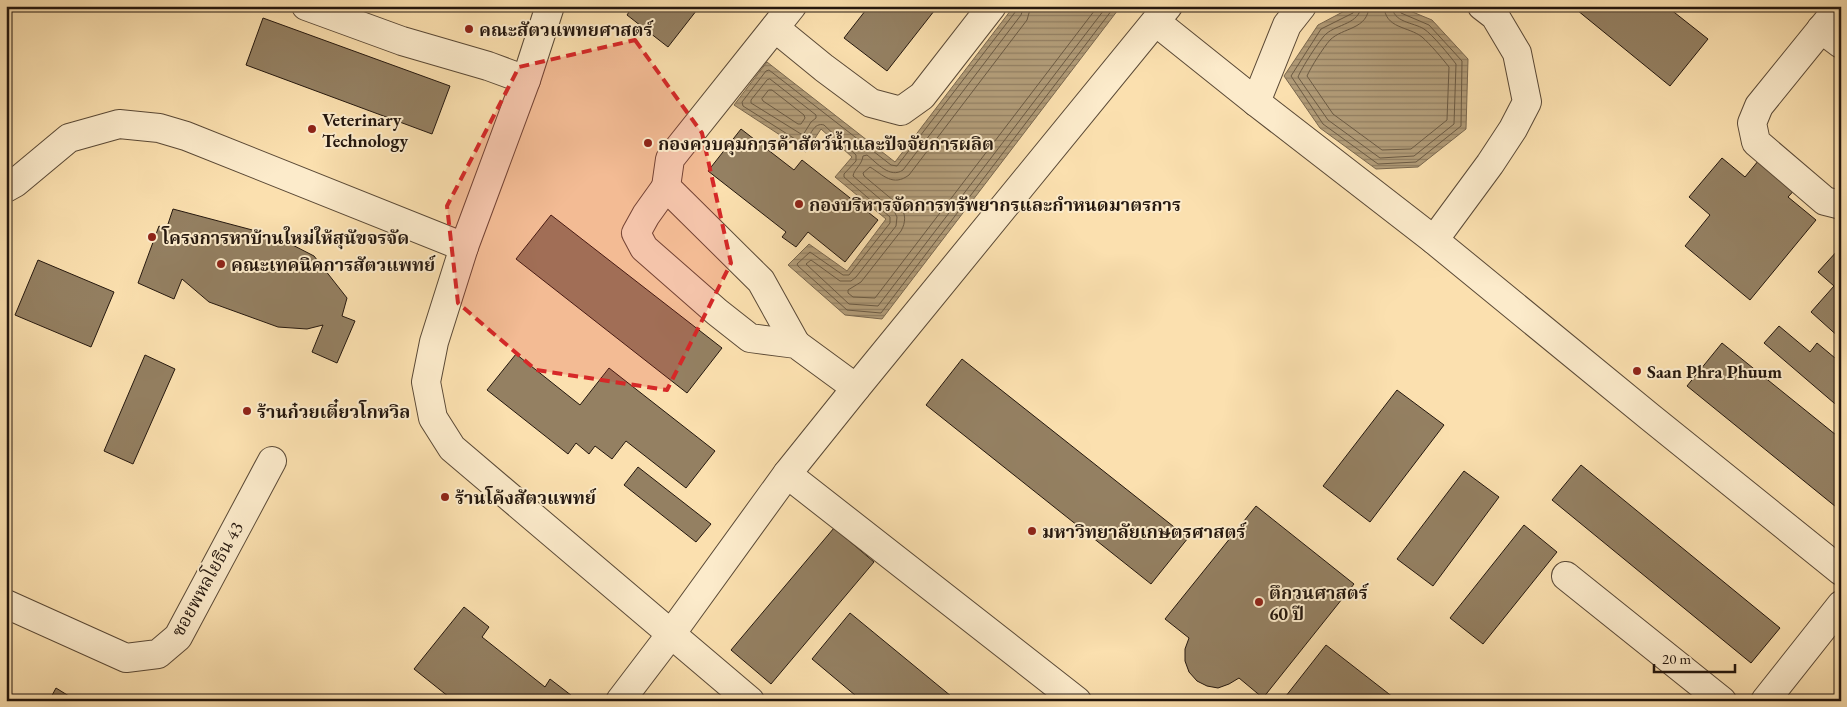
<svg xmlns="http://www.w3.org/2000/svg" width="1847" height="707" viewBox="0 0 1847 707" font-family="'EB Garamond','Noto Serif Thai',serif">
	<defs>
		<pattern id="water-rules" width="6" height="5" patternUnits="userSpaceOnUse" patternTransform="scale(1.25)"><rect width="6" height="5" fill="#b29c78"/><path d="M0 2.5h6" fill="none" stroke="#917e61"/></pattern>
	</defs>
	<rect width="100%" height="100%" fill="#fbe0af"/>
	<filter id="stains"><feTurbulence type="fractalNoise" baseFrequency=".004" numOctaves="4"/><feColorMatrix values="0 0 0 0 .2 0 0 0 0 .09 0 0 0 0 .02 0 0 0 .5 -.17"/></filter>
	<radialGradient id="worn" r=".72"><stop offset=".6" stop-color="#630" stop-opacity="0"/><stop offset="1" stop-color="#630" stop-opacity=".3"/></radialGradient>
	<g fill="url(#water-rules)" stroke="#79674e">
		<polygon points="1014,6 1121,6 882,319 845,315 788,265 809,244 847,271 886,219 835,177 852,157 821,129 806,152 734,105 767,62 895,162"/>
		<polygon points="1354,6 1398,6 1432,20 1468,59 1466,129 1418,167 1376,169 1320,128 1284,76 1318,25"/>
	</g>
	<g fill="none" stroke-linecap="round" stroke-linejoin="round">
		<g stroke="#6b5a43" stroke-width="1">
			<path d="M1017 6 1016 11 897 166 891 165 769 70 766 71 742 102 743 106 803 144 806 143C810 135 814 122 824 125L856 155V161L844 174V177L890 217V223L849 275H843L810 252 797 264 798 266 847 310 881 313 1115 6"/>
			<path d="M1024 6 1021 15 903 170C890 179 877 163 867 155L863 156C862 165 854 169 853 176L894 211 897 217 896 226 856 277 851 281H840L811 260 806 264 849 304 878 306 1107 6"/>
			<path d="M1031 6 1027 20 909 175C893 187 883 175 870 167L863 173 864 176 900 206C906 214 906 222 901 231L861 282 848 290V293L853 297 875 298 1098 6"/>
			<polyline points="1355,6 1353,13 1321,29 1291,76 1323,124 1378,164 1416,162 1461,126 1462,61 1429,25 1401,13 1398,6"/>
			<path d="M1361 6C1360 24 1337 24 1326 34 1320 39 1301 69 1298 77L1328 120 1380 158 1414 156 1454 124 1456 64C1450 56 1432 34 1424 29 1413 22 1393 23 1392 6"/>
			<path d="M1369 6C1368 30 1343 27 1330 40 1323 48 1311 67 1307 76L1333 114 1382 150 1411 149 1447 120 1449 67C1441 57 1431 45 1422 37 1408 26 1385 29 1384 6"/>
			<polygon points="770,79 816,115 816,118 811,122 803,135 801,134 751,103 751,100 767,80"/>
			<polygon points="769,90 772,90 804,115 805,118 801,124 798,124 763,101 762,99"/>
		</g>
	</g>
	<g fill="#948062" stroke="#24170e">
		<polygon points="633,6 700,6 668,47 627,15"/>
		<polygon points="869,6 938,6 887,71 844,38"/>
		<polygon points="1572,6 1672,6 1670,9 1708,39 1670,86"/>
		<polygon points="263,18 450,86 432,134 246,65"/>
		<polygon points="741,129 794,170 802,160 878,220 845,262 808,232 796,247 782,237 786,232 708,171"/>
		<polygon points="1763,155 1799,185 1788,197 1816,220 1750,300 1685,246 1710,215 1689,197 1722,158 1745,177"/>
		<polygon points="173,209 275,236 314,256 347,298 342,316 355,321 337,363 312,352 323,325 307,329 278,327 209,302 182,279 174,299 138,283 159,226 166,230"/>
		<polygon points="551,215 722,348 687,393 516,259"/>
		<polygon points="1838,250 1841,253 1841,339 1811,312 1834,286 1818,272"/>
		<polygon points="38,260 114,292 91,347 15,315"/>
		<polygon points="1779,326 1810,352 1817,343 1841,363 1841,409 1764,343"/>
		<polygon points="1722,343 1841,439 1841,511 1687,386"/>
		<polygon points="516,354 580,405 609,368 715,451 686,488 626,441 612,459 595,446 589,454 576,443 568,454 487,390"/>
		<polygon points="145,355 175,369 133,464 104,451"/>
		<polygon points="962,359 1188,538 1151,584 926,405"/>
		<polygon points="1397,390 1444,425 1370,522 1323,486"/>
		<polygon points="1581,465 1780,628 1751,663 1552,500"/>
		<polygon points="638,467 711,524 696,542 624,485"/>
		<polygon points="1464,471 1499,497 1433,586 1397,559"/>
		<polygon points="1256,506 1354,584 1263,698 1239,678 1229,684 1218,688 1207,686 1197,681 1189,672 1185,661 1185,649 1189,638 1165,619"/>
		<polygon points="1524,525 1557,552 1483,644 1450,618"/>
		<polygon points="834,528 874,562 771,684 731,650"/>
		<polygon points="464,607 489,627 482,637 545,687 550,679 576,699 574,701 454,701 414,669"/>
		<polygon points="850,613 957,701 862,701 812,659"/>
		<polygon points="1326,645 1398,701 1282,701"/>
		<polygon points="56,688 77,701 49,701"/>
	</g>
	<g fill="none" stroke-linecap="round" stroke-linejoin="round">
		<g stroke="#5a4936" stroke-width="30">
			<g id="minor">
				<polyline points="306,6 402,41 488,66 526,80"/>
				<polyline points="550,6 526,80 464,247 434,342 426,382 433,418 452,448 750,701"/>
				<polyline points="792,6 670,159 666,187 761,281 796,344"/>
				<polyline points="1840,6 1759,106 1752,123 1756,142 1825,201 1841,205"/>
				<polyline points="1156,22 1256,102 1434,240 1650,417 1841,571"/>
				<polyline points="775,28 824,68 871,103 901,111 922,96 992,6"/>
				<polyline points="1821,29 1841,44"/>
				<polyline points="1256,102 1287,25 1302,6"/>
				<polyline points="666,187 646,215 636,233 644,248 717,312 750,338 796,344 856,388"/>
				<polyline points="6,188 15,183 69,138 119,124 159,128 186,136 464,247"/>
				<polyline points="1434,240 1490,164 1513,129 1527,102 1517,53 1495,16 1482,6"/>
				<polyline points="787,474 1077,701"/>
				<polyline points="1566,576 1722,701"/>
				<polyline points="6,604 126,658 158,654 178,637 272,461"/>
				<polyline points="620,701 671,634 787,474 856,388 1168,6"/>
				<polyline points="1765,701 1841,605"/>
			</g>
		</g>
		<use href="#minor" stroke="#fcebcb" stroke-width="28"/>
	</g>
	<path fill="#d62828" fill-opacity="0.2" stroke="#d62828" stroke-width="4" stroke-dasharray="10 6" stroke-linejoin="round" d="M635 40 702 133 731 263 667 390 536 370 458 303 447 206 519 67Z"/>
	<g fill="#8f2418" stroke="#fcebcb" stroke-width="2">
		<circle cx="469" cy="29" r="5"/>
		<circle cx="312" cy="129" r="5"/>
		<circle cx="648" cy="143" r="5"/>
		<circle cx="799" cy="204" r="5"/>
		<circle cx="152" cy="237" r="5"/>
		<circle cx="221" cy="264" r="5"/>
		<circle cx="1637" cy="371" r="5"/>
		<circle cx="247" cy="411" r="5"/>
		<circle cx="445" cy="497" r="5"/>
		<circle cx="1032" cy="531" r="5"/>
		<circle cx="1259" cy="602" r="5"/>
	</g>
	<g text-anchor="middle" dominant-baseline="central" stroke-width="4" stroke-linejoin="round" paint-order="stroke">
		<g font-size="18" font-weight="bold" fill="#24170e" stroke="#fcebcb" text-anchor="start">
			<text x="479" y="29">คณะสัตวแพทยศาสตร์</text>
			<text x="322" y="119">Veterinary<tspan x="322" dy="21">Technology</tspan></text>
			<text x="658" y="143">กองควบคุมการค้าสัตว์น้ำและปัจจัยการผลิต</text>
			<text x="809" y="204">กองบริหารจัดการทรัพยากรและกำหนดมาตรการ</text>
			<text x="162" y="237">โครงการหาบ้านใหม่ให้สุนัขจรจัด</text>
			<text x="231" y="264">คณะเทคนิคการสัตวแพทย์</text>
			<text x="1647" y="371">Saan Phra Phuum</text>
			<text x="257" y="411">ร้านก๋วยเตี๋ยวโกหวิล</text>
			<text x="455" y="497">ร้านโค้งสัตวแพทย์</text>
			<text x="1042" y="531">มหาวิทยาลัยเกษตรศาสตร์</text>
			<text x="1269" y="592">ตึกวนศาสตร์<tspan x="1269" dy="21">60 ปี</tspan></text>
		</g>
		<g font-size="18" fill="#24170e" stroke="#fcebcb">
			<text transform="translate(207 579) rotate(-61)">ซอยพหลโยธิน 43</text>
		</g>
	</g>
	<rect width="1847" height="707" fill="none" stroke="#fbe0af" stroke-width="25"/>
	<rect x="8" y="8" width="1832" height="692" fill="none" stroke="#24170e" stroke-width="2.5"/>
	<rect x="12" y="12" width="1822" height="682" fill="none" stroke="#24170e"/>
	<path d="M1654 664v8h81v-8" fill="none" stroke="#24170e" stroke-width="2.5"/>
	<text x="1662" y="664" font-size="15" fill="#24170e" stroke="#fcebcb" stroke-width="4" paint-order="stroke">20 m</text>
	<rect width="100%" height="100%" filter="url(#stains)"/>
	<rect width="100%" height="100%" fill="url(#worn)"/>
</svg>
